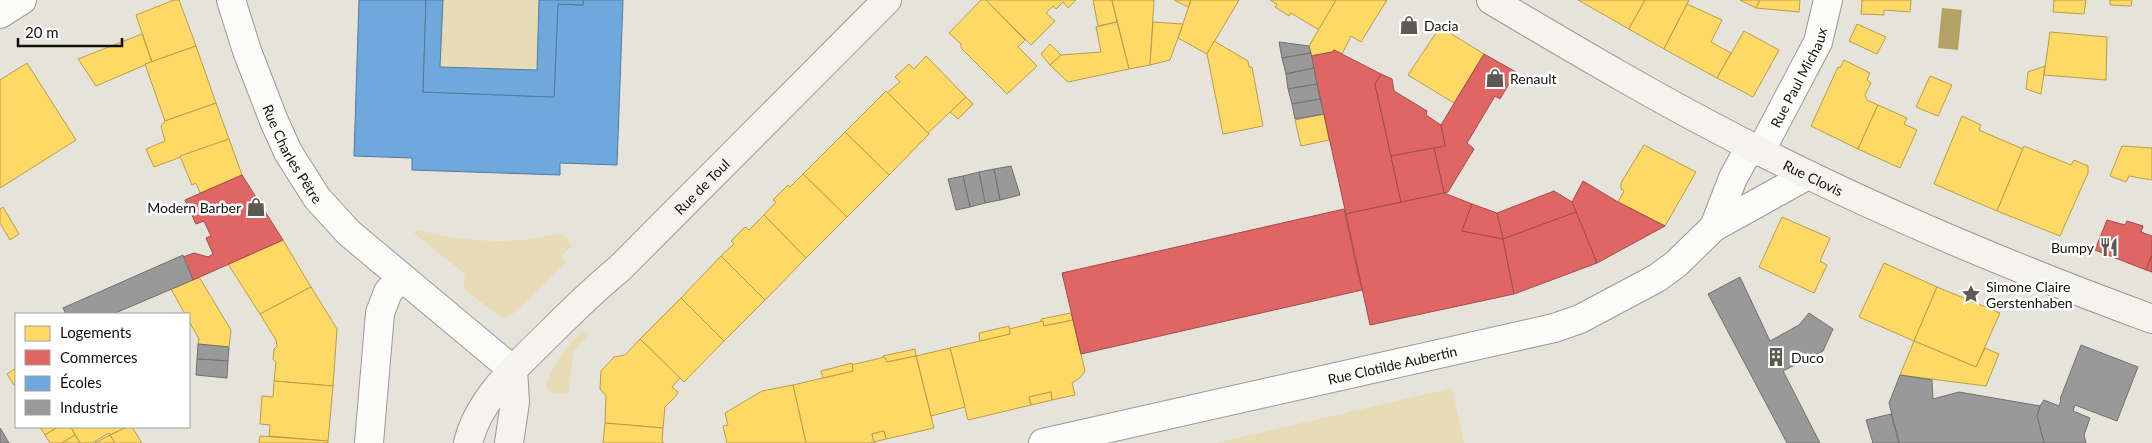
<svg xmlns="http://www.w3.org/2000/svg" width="2152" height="443" viewBox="0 0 2152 443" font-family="Lato,sans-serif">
	<rect width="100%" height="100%" fill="#e6e3da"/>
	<g fill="#e7dcb6">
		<polygon points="443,0 539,0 537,70 440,67"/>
		<path d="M418 230C452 239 486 243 522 240 535 239 548 234 560 234L566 236 572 246 561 256 566 262 514 313 505 318 499 316 464 289 465 274 415 234 414 232Z"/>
		<path d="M583 331 589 335 573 352 569 391 566 394 550 392 546 387C554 362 564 349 583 331Z"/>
		<polygon points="1452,388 1464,443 1216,443"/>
	</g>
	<polygon fill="#b3a265" points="1942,8 1962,10 1958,50 1938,48"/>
	<g fill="#ffd966" stroke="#b89d4a">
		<polygon points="174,0 179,0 196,46 152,62 136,15"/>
		<polygon points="981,0 986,0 1025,40 1018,47 1037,66 1007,94 961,48 961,44 949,33"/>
		<polygon points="986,0 1076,0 1068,8 1063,2 1056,9 1053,6 1046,13 1055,21 1031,45"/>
		<polygon points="1093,0 1112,0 1117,22 1098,26"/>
		<polygon points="1112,0 1154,0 1150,65 1129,69"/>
		<polygon points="1174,0 1191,0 1188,7"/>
		<polygon points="1191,0 1239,0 1207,54 1178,38"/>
		<polygon points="1270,0 1336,0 1319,30 1291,13 1289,16 1275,7 1277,4"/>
		<polygon points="1336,0 1387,0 1361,42 1351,36 1342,54 1334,50 1332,52 1311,56 1309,46"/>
		<polygon points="1578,0 1645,0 1629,29"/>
		<polygon points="1645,0 1689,0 1664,49 1629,29"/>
		<polygon points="1740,0 1760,0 1756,8"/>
		<polygon points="1760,0 1800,0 1799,12 1756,8"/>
		<polygon points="1862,0 1911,0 1910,12 1884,10 1884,15 1861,14"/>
		<polygon points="2054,0 2086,0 2084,14 2053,12"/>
		<polygon points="2110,0 2132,0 2131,6 2110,5"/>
		<polygon points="1687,4 1722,20 1711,42 1731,53 1717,78 1664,49"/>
		<polygon points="1117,22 1129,69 1068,82 1050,65 1061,55 1101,52 1096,27"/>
		<polygon points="1153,22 1183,24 1170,60 1150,65"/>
		<polygon points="1857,24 1886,37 1877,54 1849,41"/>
		<polygon points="1440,27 1484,54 1454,103 1408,75"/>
		<polygon points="1744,31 1779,50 1753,97 1717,78"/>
		<polygon points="2050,32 2107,37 2106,80 2044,75"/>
		<polygon points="142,34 152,62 96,86 78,59"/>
		<polygon points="1214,41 1248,61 1249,67 1252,67 1263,126 1223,134 1207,54"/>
		<polygon points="1050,44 1061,55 1050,65 1041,54"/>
		<polygon points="196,46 216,103 165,121 145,64"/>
		<polygon points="926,56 966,97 928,133 887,93 900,82 895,77 909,64 914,69"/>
		<polygon points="1844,60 1870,73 1867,80 1871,83 1865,95 1867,100 1878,105 1858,149 1811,126 1838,67 1840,68"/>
		<polygon points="27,63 76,140 0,188 0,80"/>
		<polygon points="2045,66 2041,94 2026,89 2028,72"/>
		<polygon points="1930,76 1952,85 1938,116 1916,107"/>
		<polygon points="886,91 929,134 889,175 845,132"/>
		<polygon points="966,97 973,104 958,119 950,112"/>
		<polygon points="216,103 229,139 154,167 146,149 165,141 161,126 165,121"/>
		<polygon points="1878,105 1907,118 1904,124 1917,130 1900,168 1858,149"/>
		<polygon points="1324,114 1329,140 1301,146 1295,120"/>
		<polygon points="1962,116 1981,125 1979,130 2023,149 1997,211 1934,184"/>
		<polygon points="845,132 889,175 847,217 803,174"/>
		<polygon points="229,139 242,175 200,193 196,183 192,185 180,156"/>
		<polygon points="1644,145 1696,172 1665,226 1618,202 1624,191 1621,189 1621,183"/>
		<polygon points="2024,146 2071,165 2074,160 2088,166 2088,173 2060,236 1997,211"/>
		<polygon points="2122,146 2152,148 2152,180 2129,176 2126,182 2110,176"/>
		<polygon points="803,174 847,217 806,258 764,215 776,202 773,200 788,185 790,187"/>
		<polygon points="3,207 19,234 10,240 0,223 0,209"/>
		<polygon points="764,215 806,258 765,300 721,256 734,244 731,241 745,227 749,230"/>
		<polygon points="1782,217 1830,238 1820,261 1827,265 1814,293 1759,267"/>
		<polygon points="283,240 311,287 260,314 228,264"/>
		<polygon points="721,256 765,300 724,341 681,298"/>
		<polygon points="1884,263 1937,287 1914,341 1859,317"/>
		<polygon points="199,277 231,330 229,347 198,344 199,339 189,321 189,314 185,314 171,289"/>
		<polygon points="311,287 337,329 333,386 274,381 276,362 273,359 274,349 277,346 276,340 260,314"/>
		<polygon points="1937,287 2000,313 1976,367 1914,341"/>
		<polygon points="681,298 724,341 684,382 640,339"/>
		<polygon points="1071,313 1073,320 1044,326 1041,321 1041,319"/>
		<polygon points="1073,320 1085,371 1080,378 1072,383 1075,395 1052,400 1051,392 1029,397 1031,405 968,420 950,348 1010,334 1009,329 1043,321 1044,326"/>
		<polygon points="1009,326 1010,334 980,341 979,333"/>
		<polygon points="640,339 680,378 672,387 678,392 676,396 665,407 663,428 605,423 606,396 600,389 601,371 614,357 625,355"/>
		<polygon points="1914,341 1976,367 1985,348 1999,354 1986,386 1900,375"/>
		<polygon points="950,348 965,407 931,416 916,356"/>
		<polygon points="915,349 916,356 887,362 884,358 883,356"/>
		<polygon points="916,356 934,428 886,439 884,431 872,434 874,442 870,443 806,443 793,385 853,371 851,365 885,357 887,362"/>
		<polygon points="852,363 853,371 823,378 821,371"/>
		<polygon points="16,368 16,384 14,385 7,374"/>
		<polygon points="274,381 333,386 328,441 269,436 270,425 260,424 262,396 273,397"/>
		<polygon points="793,385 806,443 727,443 723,426 728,425 725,413 762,391"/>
		<polygon points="1051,392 1052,400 1031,405 1029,397"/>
		<polygon points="605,423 663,428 662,441 664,443 603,443"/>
		<polygon points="40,427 58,427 45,435"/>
		<polygon points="58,427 71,427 75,435 62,443 50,443 45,435"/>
		<polygon points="71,427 127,427 110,435 109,433 92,443 80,443"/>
		<polygon points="127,427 132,427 142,443 115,443 110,435"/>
		<polygon points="884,431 886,439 874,442 872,434"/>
		<polygon points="75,435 80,443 62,443"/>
		<polygon points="110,435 115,443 95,443"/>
		<polygon points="260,436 328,441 328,443 259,443"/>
	</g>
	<g fill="#e06666" stroke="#a24c4a">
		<polygon points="1334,50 1381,74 1375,84 1401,202 1346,214 1311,56 1332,52"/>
		<polygon points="1484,54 1516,72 1500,99 1495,96 1467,143 1474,149 1448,192 1444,193 1434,148 1445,146 1441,125"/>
		<polygon points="1381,74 1392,79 1394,91 1427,111 1426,115 1441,125 1445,146 1391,156 1375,84"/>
		<polygon points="1434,148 1444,193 1401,202 1391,156"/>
		<polygon points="242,175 283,240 193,280 183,257 194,253 208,257 213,254 206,238 211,236 204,221 196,224 185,200"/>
		<polygon points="1583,181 1618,202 1665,226 1597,263 1572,202"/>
		<polygon points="1554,191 1572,202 1576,212 1503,239 1497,213"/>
		<polygon points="1444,193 1472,204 1462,231 1503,239 1514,294 1370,325 1346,214"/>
		<polygon points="1472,204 1497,213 1503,239 1462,231"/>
		<polygon points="1344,209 1362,290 1081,354 1062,273"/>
		<polygon points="1576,212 1597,263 1514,294 1503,239"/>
		<polygon points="2107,220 2125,225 2127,221 2143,226 2141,232 2152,236 2152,255 2146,270 2095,250"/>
		<polygon points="2152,255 2152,272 2146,270"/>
	</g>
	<g fill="#6fa8dc" stroke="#537a9d">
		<polygon points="359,0 426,0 423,92 554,97 558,4 583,5 583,0 623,0 617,165 560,163 560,175 412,170 412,158 354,156"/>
		<polygon points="426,0 443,0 440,67 537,70 539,0 583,0 583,5 558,4 554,97 423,92"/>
	</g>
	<g fill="#999" stroke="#70706e">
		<polygon points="1279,42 1309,46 1311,53 1282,58"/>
		<polygon points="1311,53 1314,68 1286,74 1282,58"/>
		<polygon points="1314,68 1317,84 1288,89 1286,74"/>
		<polygon points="1317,84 1320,99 1292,104 1288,89"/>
		<polygon points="1320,99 1324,114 1295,119 1292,104"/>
		<polygon points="1011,166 1020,195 1000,200 994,169"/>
		<polygon points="994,169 1000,200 985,203 979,172"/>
		<polygon points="979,172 985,203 970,207 963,176"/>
		<polygon points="963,176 970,207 956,210 948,179"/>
		<polygon points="183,255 193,280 113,314 66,314 63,308"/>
		<polygon points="1740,277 1770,341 1799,325 1809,313 1833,329 1823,351 1783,371 1820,443 1787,443 1708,294"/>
		<polygon points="198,344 229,347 228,361 197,359"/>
		<polygon points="2081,345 2138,367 2117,421 2075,405 2073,411 2090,418 2084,435 2086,443 2044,443 2037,416 2040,406 2044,400 2059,406 2061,400 2060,399"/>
		<polygon points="197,359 228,361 227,378 196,375"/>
		<polygon points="1900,375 1932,380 1933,399 1959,392 2040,406 2037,416 2044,443 1899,443 1889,403"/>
		<polygon points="1891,414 1899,443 1873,443 1866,420"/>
		<polygon points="0,428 2,431 9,443 0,443"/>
	</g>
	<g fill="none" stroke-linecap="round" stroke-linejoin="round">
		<g stroke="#9c9992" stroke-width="30">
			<g id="street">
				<path id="s1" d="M231 0 247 51 274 121 288 152 317 198 349 233 513 370"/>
				<polyline points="0,14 22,0"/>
				<path id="s2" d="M1760 152 1818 42 1828 0"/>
				<polyline points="1714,227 1733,178 1750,147"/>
				<polyline points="369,443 380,313 388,292 401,278"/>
				<path id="s3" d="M1043 443 1554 328 1580 319 1657 278 1676 264 1714 227 1808 175"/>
			</g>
		</g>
		<g stroke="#9c9992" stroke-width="30">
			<g id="secondary">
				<path id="s4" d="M1491 0C1577 51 1663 102 1752 147 1881 213 2016 269 2152 319"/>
				<path id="s5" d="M468 443C479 397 520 363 552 331 574 309 596 288 620 268L887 0"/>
				<polyline points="509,443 515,402 513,370"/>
			</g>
		</g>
		<use href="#street" stroke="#fbfbf9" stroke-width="28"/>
		<use href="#secondary" stroke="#f4f3ee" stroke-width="28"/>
	</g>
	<defs>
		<g id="shop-bare" transform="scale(1.5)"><path d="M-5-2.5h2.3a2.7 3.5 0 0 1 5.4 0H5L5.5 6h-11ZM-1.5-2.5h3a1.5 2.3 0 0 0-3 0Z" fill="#5c5a53" stroke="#fff" stroke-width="2.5" paint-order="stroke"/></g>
		<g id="restaurant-bare" transform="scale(1.5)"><path d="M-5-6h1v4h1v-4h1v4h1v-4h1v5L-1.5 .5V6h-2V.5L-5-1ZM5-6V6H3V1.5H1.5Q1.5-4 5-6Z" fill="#5c5a53" stroke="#fff" stroke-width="2.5" paint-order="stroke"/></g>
		<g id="sight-bare" transform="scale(1.5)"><path d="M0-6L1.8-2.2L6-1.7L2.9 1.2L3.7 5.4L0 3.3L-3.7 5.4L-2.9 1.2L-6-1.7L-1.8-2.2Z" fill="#5c5a53" stroke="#fff" stroke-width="2.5" paint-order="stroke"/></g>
		<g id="building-bare" transform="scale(1.5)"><path d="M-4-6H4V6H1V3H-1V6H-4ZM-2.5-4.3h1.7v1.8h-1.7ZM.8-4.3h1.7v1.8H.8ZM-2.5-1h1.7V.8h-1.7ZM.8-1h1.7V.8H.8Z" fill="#5c5a53" stroke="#fff" stroke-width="2.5" paint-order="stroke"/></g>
	</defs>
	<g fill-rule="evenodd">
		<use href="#shop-bare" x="1409" y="25"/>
		<use href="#shop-bare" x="1495" y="78"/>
		<use href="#shop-bare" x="256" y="207"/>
		<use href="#restaurant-bare" x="2109" y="247"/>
		<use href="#sight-bare" x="1971" y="294"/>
		<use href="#building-bare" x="1776" y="357"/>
	</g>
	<g text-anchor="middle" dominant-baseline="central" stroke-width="5" stroke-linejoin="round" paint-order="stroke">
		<g font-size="14" fill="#12100a" stroke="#fff" text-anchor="start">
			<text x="1424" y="25">Dacia</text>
			<text x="1510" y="78">Renault</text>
			<text x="241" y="207" text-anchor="end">Modern Barber</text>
			<text x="2094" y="247" text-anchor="end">Bumpy</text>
			<text x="1986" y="286">Simone Claire<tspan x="1986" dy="16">Gerstenhaben</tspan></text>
			<text x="1791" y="357">Duco</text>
		</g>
		<g font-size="14" fill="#12100a" stroke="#fff">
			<text stroke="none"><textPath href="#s2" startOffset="84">Rue Paul Michaux</textPath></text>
			<text stroke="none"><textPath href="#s1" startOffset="166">Rue Charles Pêtre</textPath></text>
			<text stroke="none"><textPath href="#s4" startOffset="368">Rue Clovis</textPath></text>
			<text stroke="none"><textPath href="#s5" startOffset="350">Rue de Toul</textPath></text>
			<text stroke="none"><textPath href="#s3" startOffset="358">Rue Clotilde Aubertin</textPath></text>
		</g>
	</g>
	<rect x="15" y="313" width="175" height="115" fill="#ffffff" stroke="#a09f9d"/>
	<rect x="25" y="326" width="25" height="15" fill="#ffd966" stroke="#a09f9d"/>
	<text x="60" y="338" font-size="15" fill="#12100a">Logements</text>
	<rect x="25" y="350" width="25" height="15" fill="#e06666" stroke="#a09f9d"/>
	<text x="60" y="363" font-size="15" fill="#12100a">Commerces</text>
	<rect x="25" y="376" width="25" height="15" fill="#6fa8dc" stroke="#a09f9d"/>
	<text x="60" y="388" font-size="15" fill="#12100a">Écoles</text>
	<rect x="25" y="400" width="25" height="15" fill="#999999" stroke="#a09f9d"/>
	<text x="60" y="413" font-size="15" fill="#12100a">Industrie</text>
	<path d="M18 38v8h104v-8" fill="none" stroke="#12100a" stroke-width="2.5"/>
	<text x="25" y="38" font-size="15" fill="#12100a" stroke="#ffffff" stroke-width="4" paint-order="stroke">20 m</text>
</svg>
